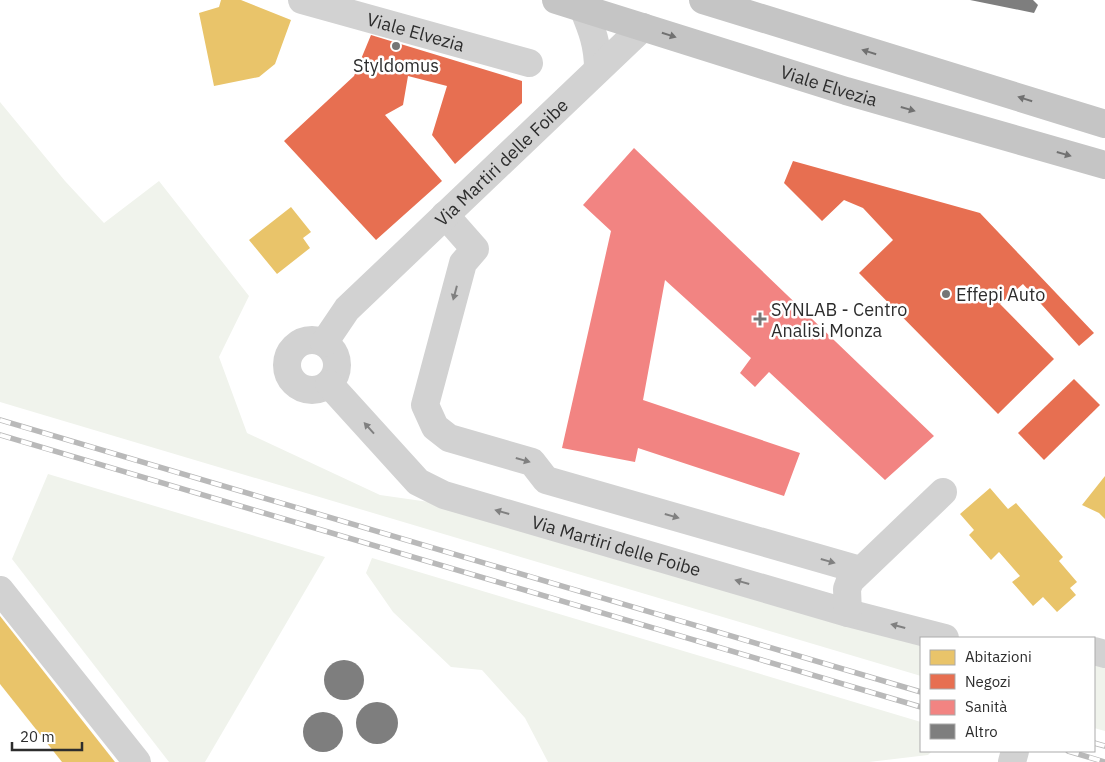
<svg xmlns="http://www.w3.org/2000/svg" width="1105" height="762" viewBox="0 0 1105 762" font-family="'IBM Plex Sans',sans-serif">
	<rect width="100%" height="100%" fill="#fff"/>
	<g fill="#f0f3ec">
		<polygon points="0,102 65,181 104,223 159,181 249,296 219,357 247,433 380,495 436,503 921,644 921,676 0,402"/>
		<polygon points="48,474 325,557 205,762 169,762 12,559"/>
		<polygon points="372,558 921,722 921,751 932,751 928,755 869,762 548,762 525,718 482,670 451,667 393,612 366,573"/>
		<polygon points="1094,660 1105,663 1105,731 1094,728"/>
	</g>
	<g fill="#e9c46a">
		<polygon points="221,0 241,0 291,20 275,64 259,77 214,86 199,13 219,7"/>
		<polygon points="291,207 311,232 303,238 310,248 277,274 249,240"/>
		<polygon points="1105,476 1105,519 1099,513 1082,505"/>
		<polygon points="990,488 1008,509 1016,503 1063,557 1059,561 1077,582 1070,588 1076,595 1057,612 1043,597 1033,606 1012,582 1020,576 999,552 991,560 969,535 974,530 960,514"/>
		<polygon points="0,616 115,762 62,762 0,684"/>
	</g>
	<g fill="#e76f51">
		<polygon points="371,35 522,81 522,103 455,164 432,135 447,86 408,76 403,105 385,115 442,181 376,240 284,141 354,76"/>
		<polygon points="793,161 980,213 1094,333 1079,346 1023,284 1000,304 1054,359 998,414 859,273 893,240 863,208 844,200 822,221 784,183"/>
		<polygon points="1074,379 1100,405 1044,460 1018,433"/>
	</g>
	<polygon fill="#f28482" points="634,148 934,436 885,480 769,372 755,387 740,373 751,358 665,280 643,400 800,453 784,496 638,448 635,462 562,448 611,231 583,205"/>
	<g fill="#7e7e7e">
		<polygon points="970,0 1033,0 1038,5 1034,13"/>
		<circle cx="344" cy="680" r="20"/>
		<circle cx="377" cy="723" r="21"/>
		<circle cx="323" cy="732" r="20"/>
	</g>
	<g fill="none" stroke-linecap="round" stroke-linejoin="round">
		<g stroke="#d2d2d2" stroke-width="28">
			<path id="s1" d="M302 0 529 63"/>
			<path d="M583 8C592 30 598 45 598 69"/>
			<polyline points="445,215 475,249 463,263 425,405 435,427 449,438 532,462 546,480 860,570"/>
			<circle cx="312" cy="365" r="25"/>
			<path id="s2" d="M324 343 347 309 643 27"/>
			<path id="s3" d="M329 384 418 482 444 495 848 613 945 638"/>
			<polyline points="0,590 137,762"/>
			<polyline points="848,613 847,589 850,581 943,492"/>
			<polyline points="1094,651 1105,654"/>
			<polyline points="1012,762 1015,751"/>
		</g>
		<g stroke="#c5c5c5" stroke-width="28">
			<path id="s4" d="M556 0 846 91 1105 165"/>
			<polyline points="703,0 1105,124"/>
		</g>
		<g stroke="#b9b9b9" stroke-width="5.5">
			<g id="rail">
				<polyline points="0,420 921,692"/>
				<polyline points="0,435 921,707"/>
				<polyline points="1094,743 1105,746"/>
				<polyline points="1068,751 1105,762"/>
			</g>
		</g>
		<use href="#rail" stroke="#fff" stroke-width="4" stroke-dasharray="11" stroke-linecap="butt"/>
	</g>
	<defs><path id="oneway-solid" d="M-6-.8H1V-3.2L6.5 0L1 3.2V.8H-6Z" transform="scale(1.25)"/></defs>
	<g fill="#717171">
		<use href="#oneway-solid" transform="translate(669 35) rotate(18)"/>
		<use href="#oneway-solid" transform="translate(869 52) rotate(-163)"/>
		<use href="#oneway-solid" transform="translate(1025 99) rotate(-163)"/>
		<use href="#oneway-solid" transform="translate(908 109) rotate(16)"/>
		<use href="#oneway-solid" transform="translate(1064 154) rotate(16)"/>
	</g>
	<g fill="#808080">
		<use href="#oneway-solid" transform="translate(455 293) rotate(105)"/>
		<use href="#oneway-solid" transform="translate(369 428) rotate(-132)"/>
		<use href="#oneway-solid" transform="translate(523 460) rotate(16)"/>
		<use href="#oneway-solid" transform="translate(502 512) rotate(-164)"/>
		<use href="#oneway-solid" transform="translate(672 516) rotate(16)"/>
		<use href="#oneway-solid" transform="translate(828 561) rotate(16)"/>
		<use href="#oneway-solid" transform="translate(742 582) rotate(-164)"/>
		<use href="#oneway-solid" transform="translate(898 626) rotate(-165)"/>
	</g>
	<g fill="#767676" stroke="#fff" stroke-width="2">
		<circle cx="396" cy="46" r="5"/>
		<circle cx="946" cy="294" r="5"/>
		<path d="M757.5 311.5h5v5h5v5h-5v5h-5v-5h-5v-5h5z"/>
	</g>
	<g text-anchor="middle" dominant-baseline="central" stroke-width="5" stroke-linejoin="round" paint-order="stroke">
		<g font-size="18" fill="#2d2d2d" stroke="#fff">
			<text stroke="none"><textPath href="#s1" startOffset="118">Viale Elvezia</textPath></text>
			<text stroke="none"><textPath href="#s4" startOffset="286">Viale Elvezia</textPath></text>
			<text stroke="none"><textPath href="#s2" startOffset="254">Via Martiri delle Foibe</textPath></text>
			<text stroke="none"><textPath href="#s3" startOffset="341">Via Martiri delle Foibe</textPath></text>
		</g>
		<g font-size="18" fill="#2d2d2d" stroke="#fff" text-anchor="start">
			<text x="396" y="65" text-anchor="middle">Styldomus</text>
			<text x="956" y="294">Effepi Auto</text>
			<text x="771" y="309">SYNLAB - Centro<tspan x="771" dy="21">Analisi Monza</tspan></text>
		</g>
	</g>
	<rect x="920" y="637" width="175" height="115" fill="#ffffff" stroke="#ababab"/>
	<rect x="930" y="650" width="25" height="15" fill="#e9c46a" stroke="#ababab"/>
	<text x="965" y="662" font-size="15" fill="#2d2d2d">Abitazioni</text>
	<rect x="930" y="674" width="25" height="15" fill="#e76f51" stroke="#ababab"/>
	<text x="965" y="687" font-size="15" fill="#2d2d2d">Negozi</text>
	<rect x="930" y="700" width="25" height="15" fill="#f28482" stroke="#ababab"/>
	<text x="965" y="712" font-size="15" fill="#2d2d2d">Sanità</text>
	<rect x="930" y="724" width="25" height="15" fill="#7e7e7e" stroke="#ababab"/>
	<text x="965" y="737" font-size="15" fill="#2d2d2d">Altro</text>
	<path d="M12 742v8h70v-8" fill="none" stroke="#2d2d2d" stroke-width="2.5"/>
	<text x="20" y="742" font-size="15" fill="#2d2d2d" stroke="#ffffff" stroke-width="4" paint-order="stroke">20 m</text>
</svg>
